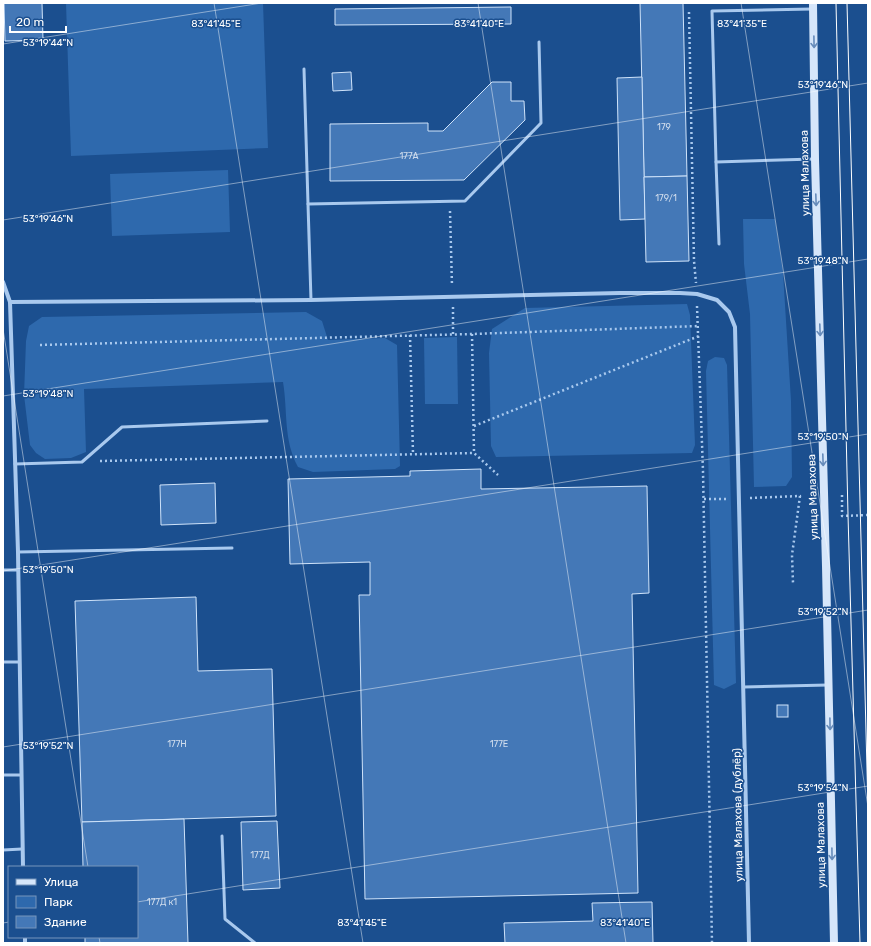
<svg xmlns="http://www.w3.org/2000/svg" width="871" height="946" viewBox="0 0 871 946" font-family="Rubik,sans-serif">
	<rect width="100%" height="100%" fill="#1b4f8f"/>
	<g fill="#2e69ad">
		<polygon points="66,3 263,3 268,148 71,156"/>
		<polygon points="228,170 230,232 112,236 110,174"/>
		<polygon points="743,219 775,219 783,273 791,401 792,477 786,486 754,487 750,314 744,264"/>
		<polygon points="687,304 690,315 695,445 692,453 496,457 491,446 489,353 492,329 525,308"/>
		<path d="M306 312 322 321 328 340 385 338 397 345 400 466 395 469 313 472 298 467C283 439 288 412 283 382L84 389 86 452 71 458 45 459 36 453 30 445 24 395 26 341 29 326 42 317Z"/>
		<polygon points="457,337 458,404 425,404 424,338"/>
		<polygon points="715,357 724,358 727,365 736,683 724,689 714,685 706,371 708,361"/>
	</g>
	<g fill="#4478b7" stroke="#cfe3fa">
		<polygon points="4,3 42,3 43,40 5,41"/>
		<polygon points="640,3 683,3 687,176 644,177"/>
		<polygon points="511,7 511,24 335,25 335,9"/>
		<polygon points="351,72 352,90 333,91 332,73"/>
		<polygon points="642,77 645,219 620,220 617,78"/>
		<polygon points="492,82 511,82 511,101 524,101 525,120 464,180 330,181 330,124 428,123 428,131 443,131"/>
		<polygon points="687,176 689,261 646,262 644,177"/>
		<polygon points="481,469 481,489 647,486 649,593 632,594 638,893 365,899 359,595 370,595 370,562 290,564 288,479 410,476 410,471"/>
		<polygon points="215,483 216,523 161,525 160,485"/>
		<polygon points="196,597 198,671 272,669 276,816 82,822 75,601"/>
		<rect x="777" y="705" width="11" height="12"/>
		<polygon points="184,819 188,943 85,943 85,937 137,937 137,867 83,867 82,822"/>
		<polygon points="277,821 280,888 243,890 241,822"/>
		<polygon points="652,902 653,943 505,943 504,923 593,921 592,903"/>
	</g>
	<g fill="none" stroke-linecap="round" stroke-linejoin="round">
		<g stroke="#a9c9ee" stroke-width="2.5" stroke-dasharray="2 3" stroke-linecap="butt">
			<polyline points="689,12 694,261 696,283"/>
			<polyline points="450,211 452,286"/>
			<polyline points="697,306 703,471 712,943"/>
			<polyline points="453,307 453,334"/>
			<polyline points="472,334 474,453"/>
			<polyline points="410,335 413,454"/>
			<polyline points="40,345 472,334 699,326"/>
			<polyline points="474,426 699,336"/>
			<polyline points="100,461 474,453 498,475"/>
			<polyline points="842,495 842,516 868,515"/>
			<polyline points="750,498 800,496 792,555 793,583"/>
			<polyline points="704,499 729,499"/>
		</g>
		<g stroke="#a9c9ee" stroke-width="3">
			<polyline points="812,9 712,11 716,162 814,159"/>
			<polyline points="304,69 308,204"/>
			<polyline points="716,162 719,244"/>
			<polyline points="311,300 308,204 465,201 541,123 539,42"/>
			<polyline points="15,464 82,462 122,427 267,421"/>
			<polyline points="18,552 232,548"/>
			<polyline points="3,570 18,570"/>
			<polyline points="3,662 19,662"/>
			<polyline points="744,687 828,685"/>
			<polyline points="3,775 21,775"/>
			<polyline points="222,836 225,919 255,943"/>
			<polyline points="3,850 22,849"/>
		</g>
		<g stroke="#a9c9ee" stroke-width="4">
			<polyline points="3,282 10,302 18,552 23,867"/>
			<polyline points="10,302 311,300 620,293 680,293 697,294 717,300 729,312 735,327 749,943"/>
			<polyline points="25,937 25,943"/>
		</g>
		<polyline stroke="#d6e6fa" stroke-width="8" points="813,3 815,159 826,566 834,943"/>
		<g stroke="#fff" stroke-width="1">
			<polyline points="836,3 848,515 860,943"/>
			<polyline points="847,3 868,808"/>
		</g>
	</g>
	<defs><path id="oneway-shaft" d="M-6 0H5M1.5-3L5.5 0L1.5 3" fill="none" stroke-width="1.6" stroke-linecap="round" stroke-linejoin="round"/></defs>
	<g stroke="#668bba">
		<use href="#oneway-shaft" transform="translate(814 42) rotate(89)"/>
		<use href="#oneway-shaft" transform="translate(816 200) rotate(88)"/>
		<use href="#oneway-shaft" transform="translate(820 330) rotate(88)"/>
		<use href="#oneway-shaft" transform="translate(823 460) rotate(88)"/>
		<use href="#oneway-shaft" transform="translate(830 724) rotate(89)"/>
		<use href="#oneway-shaft" transform="translate(832 854) rotate(89)"/>
	</g>
	<path fill="none" stroke="#fff" stroke-width="1" stroke-opacity="0.45" d="M214 3 363 943M478 3 626 943M741 3 868 807M3 44 262 3M3 220 868 83M3 329 88 867M3 396 868 259M3 571 868 434M3 747 868 610M137 902 868 786M3 923 9 922M99 937 100 943"/>
	<g text-anchor="middle" dominant-baseline="central" stroke-width="3" stroke-linejoin="round" paint-order="stroke">
		<g font-size="9" fill="#d0dded">
			<text x="664" y="127">179</text>
			<text x="409" y="156">177А</text>
			<text x="666" y="198">179/1</text>
			<text x="177" y="744">177Н</text>
			<text x="499" y="744">177Е</text>
			<text x="260" y="855">177Д</text>
			<text x="162" y="902">177Д к1</text>
		</g>
		<g font-size="11" fill="#fff" stroke="#1b4f8f">
			<text transform="translate(805 173) rotate(-91)">улица Малахова</text>
			<text transform="translate(813 497) rotate(-92)">улица Малахова</text>
			<text transform="translate(738 815) rotate(-91)">улица Малахова (дублёр)</text>
			<text transform="translate(821 845) rotate(-91)">улица Малахова</text>
		</g>
	</g>
	<g font-size="10" text-anchor="middle" fill="#fff" stroke="#1b4f8f" stroke-width="3" stroke-linejoin="round" paint-order="stroke">
		<text x="216" y="27">83°41'45"E</text>
		<text x="479" y="27">83°41'40"E</text>
		<text x="742" y="27">83°41'35"E</text>
		<text x="48" y="46">53°19'44"N</text>
		<text x="823" y="88">53°19'46"N</text>
		<text x="48" y="222">53°19'46"N</text>
		<text x="823" y="264">53°19'48"N</text>
		<text x="48" y="397">53°19'48"N</text>
		<text x="823" y="440">53°19'50"N</text>
		<text x="48" y="573">53°19'50"N</text>
		<text x="823" y="615">53°19'52"N</text>
		<text x="48" y="749">53°19'52"N</text>
		<text x="823" y="791">53°19'54"N</text>
		<text x="362" y="926">83°41'45"E</text>
		<text x="625" y="926">83°41'40"E</text>
	</g>
	<rect width="871" height="946" fill="none" stroke="#ffffff" stroke-width="8"/>
	<rect x="8" y="866" width="130" height="72" fill="#1b4f8f" stroke="#7695bc"/>
	<rect x="16" y="879" width="20" height="6" fill="#d6e6fa" stroke="#7695bc"/>
	<text x="44" y="886" font-size="12" fill="#ffffff">Улица</text>
	<rect x="16" y="896" width="20" height="12" fill="#2e69ad" stroke="#7695bc"/>
	<text x="44" y="906" font-size="12" fill="#ffffff">Парк</text>
	<rect x="16" y="916" width="20" height="12" fill="#4478b7" stroke="#7695bc"/>
	<text x="44" y="926" font-size="12" fill="#ffffff">Здание</text>
	<path d="M10 26v6h56v-6" fill="none" stroke="#ffffff" stroke-width="2"/>
	<text x="16" y="26" font-size="12" fill="#ffffff" stroke="#1b4f8f" stroke-width="3" paint-order="stroke">20 m</text>
</svg>
